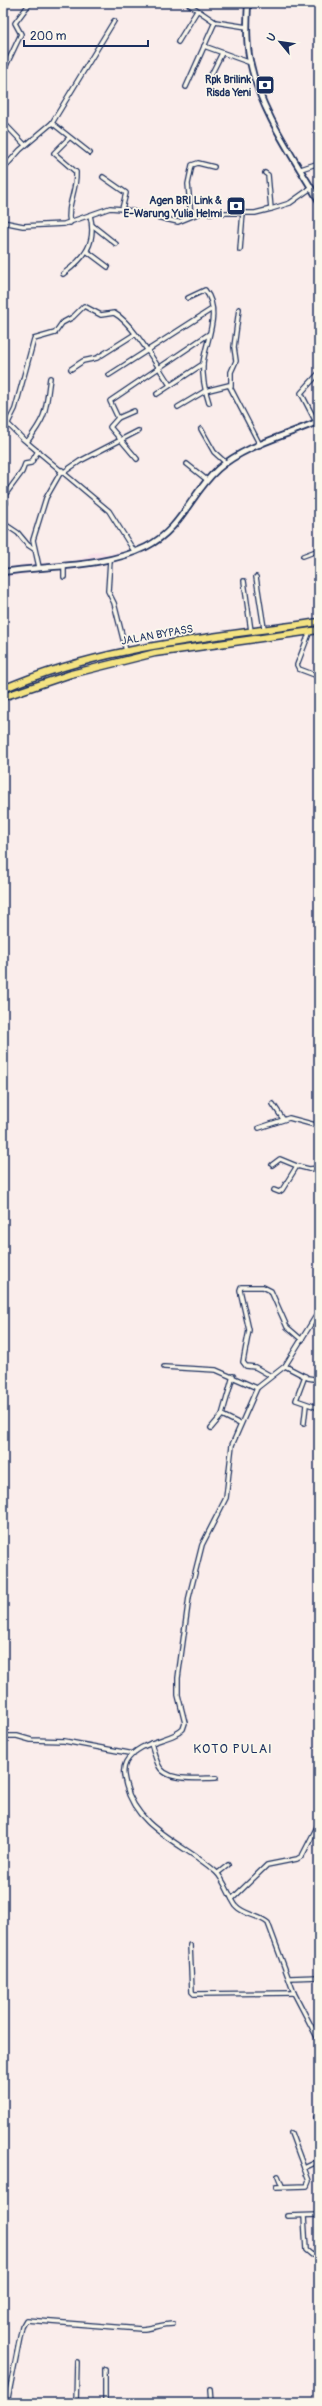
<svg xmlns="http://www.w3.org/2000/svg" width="322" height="2406" viewBox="0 0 322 2406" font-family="Pangolin,sans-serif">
	<rect width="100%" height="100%" fill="#faedeb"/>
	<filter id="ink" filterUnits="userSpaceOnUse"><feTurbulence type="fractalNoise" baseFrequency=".025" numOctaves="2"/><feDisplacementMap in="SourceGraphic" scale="8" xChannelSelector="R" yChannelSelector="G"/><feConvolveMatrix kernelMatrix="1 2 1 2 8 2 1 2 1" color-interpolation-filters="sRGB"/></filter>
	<g filter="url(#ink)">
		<polygon fill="#f8e1ea" points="102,551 108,554 121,551 125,557 118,561 98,563 96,565 72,566 3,578 3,568 26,564 73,561 88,557 88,554"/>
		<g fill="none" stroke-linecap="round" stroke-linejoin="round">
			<g stroke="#1b2f5e" stroke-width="6">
				<g id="minor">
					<polyline points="187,3 215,22 247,27"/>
					<polyline points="178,42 197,11"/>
					<polyline points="204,46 251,63"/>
					<polyline points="3,72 21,34 15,23 30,3"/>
					<polyline points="211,75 222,53"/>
					<polyline points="186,87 215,22"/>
					<polyline points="3,122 25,145"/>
					<polyline points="52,123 90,153"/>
					<path d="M69 138 54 153 76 172C77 191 66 206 70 223"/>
					<polyline points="3,169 20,150 52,123 114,21"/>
					<polyline points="301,169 319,163"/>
					<polyline points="265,173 268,175 271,209"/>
					<polyline points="103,177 126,193 122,209"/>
					<polyline points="191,216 188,184 192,165 198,163 214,167"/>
					<polyline points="3,222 23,226 64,224 110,208 122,209 178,222 200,213 255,213 271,209 290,203 311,188"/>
					<polyline points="92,225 116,244"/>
					<polyline points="240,250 243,212"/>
					<polyline points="88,252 108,267"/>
					<path d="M63 274C85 258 97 243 90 215"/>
					<path d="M188 298 205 290C222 311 206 340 203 363 202 376 205 391 209 403"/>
					<polyline points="71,369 83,361 97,358 135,334"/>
					<polyline points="109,375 212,309"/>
					<polyline points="231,386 231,372 236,361 234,347 239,309"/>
					<polyline points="157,394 203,364"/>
					<polyline points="178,407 205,391 229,385 260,445"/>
					<polyline points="118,418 134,411"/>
					<polyline points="3,419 23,439 109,511 134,551"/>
					<polyline points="316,422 301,393 319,373"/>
					<path d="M8 423 15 409 34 339 55 333 62 323 73 317 84 306 101 315 114 313C133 323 157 366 170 385"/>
					<polyline points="201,429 214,452 226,463"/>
					<path d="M27 442C48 414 45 412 50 378"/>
					<polyline points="137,459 110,427 118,418 110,401 209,334"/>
					<polyline points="187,464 207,480"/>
					<polyline points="64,472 80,461 138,431"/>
					<polyline points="3,509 6,503 5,495 22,472 25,464 31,463 38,451"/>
					<polyline points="3,523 18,533 28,545 34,549"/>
					<polyline points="303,556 319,550"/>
					<polyline points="110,560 108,591 114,603 126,651"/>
					<polyline points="64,565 64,577"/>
					<polyline points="39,567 33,540 46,498 62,470"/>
					<polyline points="256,577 264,628"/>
					<polyline points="244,581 251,631"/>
					<polyline points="310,631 297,665 299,669 315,675"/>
					<polyline points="273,1104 283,1119"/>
					<polyline points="259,1128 289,1118 319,1126"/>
					<polyline points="272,1165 280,1159 297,1166"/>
					<polyline points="274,1190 279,1192 282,1190 297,1166 309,1169 319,1168"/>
					<path d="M319 1311 285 1366 257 1388 232 1445 226 1498 202 1545 189 1597 178 1678V1695L185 1723 183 1729C171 1742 140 1739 126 1762 122 1770 124 1776 126 1785 137 1830 185 1844 216 1872 224 1879 229 1896 236 1906 244 1915 259 1915 268 1923L294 1993 319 2041"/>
					<polyline points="285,1366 308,1378 319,1380"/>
					<polyline points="164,1367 216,1370 257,1388"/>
					<polyline points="233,1376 222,1415 240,1424"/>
					<polyline points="271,1376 255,1367 246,1366 243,1362 249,1330 240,1290 241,1287 263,1287 271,1291 287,1327 302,1340"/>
					<polyline points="305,1376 296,1400 319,1408"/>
					<polyline points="304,1423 306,1405"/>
					<polyline points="211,1428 222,1415"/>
					<polyline points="3,1736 17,1736 31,1740 64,1741 134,1754"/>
					<path d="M151 1743C153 1749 155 1757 158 1764 165 1783 199 1778 216 1778"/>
					<polyline points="218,1873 228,1865"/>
					<polyline points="232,1899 267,1865 297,1859 302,1856 319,1823"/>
					<polyline points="190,1945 192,1992 194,1994 294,1993"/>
					<polyline points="290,1978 319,1977"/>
					<polyline points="319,2115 316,2117 319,2128"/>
					<polyline points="291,2133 304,2168 319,2161"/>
					<polyline points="278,2176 282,2186"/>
					<polyline points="276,2187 307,2186 309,2181 304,2168"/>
					<polyline points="287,2216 319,2215"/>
					<polyline points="304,2216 306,2250 312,2255 319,2254"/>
					<polyline points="210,2390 211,2403"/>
					<path d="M7 2403 22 2327 26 2320 141 2329C153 2329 161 2324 173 2324"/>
					<polyline points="76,2403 77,2362"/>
					<polyline points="105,2403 105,2369"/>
				</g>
			</g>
			<g stroke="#1b2f5e" stroke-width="8">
				<g id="tertiary">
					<path d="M248 3C247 23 246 42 250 61 260 111 294 158 319 201"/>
					<path d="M3 572C50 565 103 568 146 547 182 529 190 494 218 469 245 445 286 436 319 421"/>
				</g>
			</g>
			<g stroke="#1b2f5e" stroke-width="9">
				<g id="trunk">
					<path d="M3 689C104 645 212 638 319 622"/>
					<polyline points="3,697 71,674 155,653 319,630"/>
				</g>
			</g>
			<use href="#minor" stroke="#fbf7ec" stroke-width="3.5"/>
			<use href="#tertiary" stroke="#fbf7ec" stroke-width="4.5"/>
			<use href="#trunk" stroke="#f4e382" stroke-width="6"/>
		</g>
	</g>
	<defs>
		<g id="bank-square" transform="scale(1)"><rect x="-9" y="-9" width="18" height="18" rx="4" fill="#1b2f5e" stroke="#fbf7ec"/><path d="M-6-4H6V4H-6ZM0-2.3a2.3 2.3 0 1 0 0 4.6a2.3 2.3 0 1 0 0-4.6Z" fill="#fff"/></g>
	</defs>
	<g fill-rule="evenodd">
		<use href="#bank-square" x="265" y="85"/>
		<use href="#bank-square" x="236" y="206"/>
	</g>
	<g text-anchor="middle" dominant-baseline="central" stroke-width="3.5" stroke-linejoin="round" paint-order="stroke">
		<g font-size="11" font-weight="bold" fill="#1b2f5e" stroke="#fbf7ec" text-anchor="end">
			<text x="251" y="79">Rpk Brilink<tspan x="251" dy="13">Risda Yeni</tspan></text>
			<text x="222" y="200">Agen BRI Link &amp;<tspan x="222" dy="13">E-Warung Yulia Helmi</tspan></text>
		</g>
		<g font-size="11" fill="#1b2f5e" stroke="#fbf7ec">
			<text transform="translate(157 635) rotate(-10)">JALAN BYPASS</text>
		</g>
		<g font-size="13" letter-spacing="1" fill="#1b2f5e" stroke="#fbf7ec">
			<text x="233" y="1749">KOTO PULAI</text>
		</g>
	</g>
	<rect width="322" height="2406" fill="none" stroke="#fbf7ec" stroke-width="16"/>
	<rect x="8" y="8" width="306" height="2390" fill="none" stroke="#1b2f5e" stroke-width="1.5" filter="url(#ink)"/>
	<g transform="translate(280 42) rotate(299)" stroke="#fbf7ec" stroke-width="3" paint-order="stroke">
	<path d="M0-3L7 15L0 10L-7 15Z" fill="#1b2f5e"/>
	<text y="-6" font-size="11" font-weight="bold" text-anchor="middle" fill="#1b2f5e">U</text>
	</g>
	<path d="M24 40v6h124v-6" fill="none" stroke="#1b2f5e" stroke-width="2"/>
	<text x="30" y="40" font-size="12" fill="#1b2f5e" stroke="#fbf7ec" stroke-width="3" paint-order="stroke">200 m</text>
</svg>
